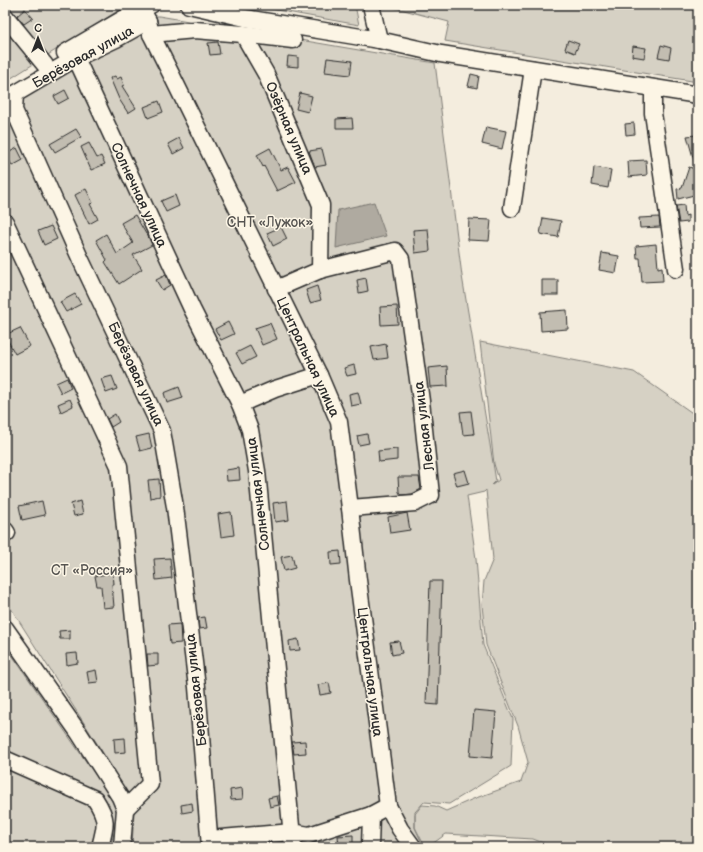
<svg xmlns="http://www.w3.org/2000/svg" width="703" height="852" viewBox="0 0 703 852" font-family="'Balsamiq Sans',sans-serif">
	<rect width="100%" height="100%" fill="#f4edde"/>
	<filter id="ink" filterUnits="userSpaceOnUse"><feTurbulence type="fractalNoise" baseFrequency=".025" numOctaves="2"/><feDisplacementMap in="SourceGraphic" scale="8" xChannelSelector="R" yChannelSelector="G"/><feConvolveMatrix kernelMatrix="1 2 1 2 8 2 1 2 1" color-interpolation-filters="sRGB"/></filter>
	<g filter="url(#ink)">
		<g fill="#d6d1c4" stroke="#807e78">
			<polygon points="5,5 127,5 5,82"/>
			<polygon points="248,5 355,5 359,25"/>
			<polygon points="385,5 698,5 698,82 445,41 449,22"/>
			<polygon points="145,16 159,16 435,63 462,276 496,481 492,485 499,480 494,464 480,342 634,372 698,417 698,847 554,847 533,839 446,834 428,847 425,847 415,827 415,814 422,805 435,806 446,811 473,799 521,782 528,762 518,726 486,645 482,605 484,581 493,559 486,490 484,492 467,496 476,559 483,645 513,719 511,766 449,804 424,802 415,812 415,828 424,847 212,847 172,469 13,103"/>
			<polygon points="5,111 101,306 162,436 202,745 206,847 132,847 134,812 112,767 5,599"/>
			<polygon points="5,645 101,783 120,814 110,847 5,847"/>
		</g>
		<polygon fill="#afaaa0" stroke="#7a7771" points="374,202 386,236 336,248 338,210"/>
		<g fill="#c2bdb1" stroke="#2b2b2b">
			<polygon points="25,9 33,18 24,24 17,16"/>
			<polygon points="568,40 579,44 575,53 565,49"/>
			<polygon points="218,42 220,54 210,55 208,43"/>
			<polygon points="661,45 671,48 669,59 658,57"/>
			<polygon points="633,46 646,48 644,58 632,56"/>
			<polygon points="288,56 298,57 298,67 287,66"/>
			<polygon points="327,58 352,61 350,75 325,72"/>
			<polygon points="471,74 479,76 477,88 468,86"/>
			<polygon points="115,76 117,79 121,77 124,85 122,86 136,108 128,113 119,99 110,78"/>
			<polygon points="65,90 69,98 58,104 54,96"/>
			<polygon points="300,93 312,96 308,112 296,109"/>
			<polygon points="159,101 163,112 148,118 144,107"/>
			<polygon points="352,118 353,128 336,128 336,119"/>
			<polygon points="634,123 635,134 626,135 625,124"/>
			<polygon points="486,127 506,131 502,149 482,144"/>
			<polygon points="76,129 81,137 55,152 50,144"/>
			<polygon points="696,135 698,143 698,167 696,168 687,136"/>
			<polygon points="179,138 184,148 173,154 168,144"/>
			<polygon points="89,143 97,158 101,156 105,164 91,170 81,147"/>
			<polygon points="17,148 23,160 12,166 6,154"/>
			<polygon points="270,148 281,170 288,167 296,182 277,191 264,166 263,167 257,155"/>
			<polygon points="322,149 326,165 315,167 309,151"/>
			<polygon points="646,160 647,175 629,177 628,161"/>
			<polygon points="594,167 611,170 608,188 592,185"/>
			<polygon points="689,167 698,170 698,194 678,199 677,189 682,188"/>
			<polygon points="86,189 93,203 90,204 98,219 89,224 75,195"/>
			<polygon points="175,195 179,206 166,212 161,201"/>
			<polygon points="684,205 685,216 688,215 688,222 679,223 676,206"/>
			<polygon points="135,215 146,234 147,234 152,245 133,255 142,269 119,284 105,262 107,260 96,240 106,234 117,254 133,243 121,223"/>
			<polygon points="659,217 660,227 640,228 639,218"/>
			<polygon points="543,218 561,221 558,237 540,234"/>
			<polygon points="469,219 491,220 489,241 468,240"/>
			<polygon points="51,226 57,239 44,245 38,231"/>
			<polygon points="281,227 287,239 273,246 267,233"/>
			<polygon points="428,229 430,251 415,253 413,230"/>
			<polygon points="656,244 658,268 662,267 663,281 642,282 640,258 637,258 636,246"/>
			<polygon points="602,253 619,256 616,273 599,270"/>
			<polygon points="166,275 170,285 162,290 156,280"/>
			<polygon points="366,278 368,291 359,293 357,280"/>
			<rect x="542" y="280" width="16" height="15"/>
			<polygon points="317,286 321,300 310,303 306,290"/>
			<polygon points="75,294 81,304 66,312 60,302"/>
			<polygon points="397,306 398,324 381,325 380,307"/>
			<polygon points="567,310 568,329 541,331 540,312"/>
			<polygon points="228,322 234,334 221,340 215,329"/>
			<polygon points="270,323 277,339 262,345 255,328"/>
			<polygon points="20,328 30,346 15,354 5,335"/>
			<polygon points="386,344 388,358 374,360 371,347"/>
			<polygon points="250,346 256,357 242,364 236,353"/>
			<polygon points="354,365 356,374 347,376 344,368"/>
			<polygon points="447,366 448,386 430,387 428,368"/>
			<polygon points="112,376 117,389 106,393 101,379"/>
			<polygon points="67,378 71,388 61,393 56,383"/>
			<polygon points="179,387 183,398 167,403 164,393"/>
			<polygon points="358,392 361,404 351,406 349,394"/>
			<polygon points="70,399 73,406 61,412 58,404"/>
			<polygon points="471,411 474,434 463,435 460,412"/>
			<polygon points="115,414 119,422 111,427 107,419"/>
			<polygon points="149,434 152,448 140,451 136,437"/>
			<polygon points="367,434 369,443 359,445 357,436"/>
			<polygon points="397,449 397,460 379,462 378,451"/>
			<polygon points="239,468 240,480 227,481 226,470"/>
			<polygon points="465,470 469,483 457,486 453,473"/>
			<polygon points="398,477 419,477 421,489 412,494 401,495 399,492"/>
			<polygon points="159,479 160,496 150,498 148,480"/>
			<polygon points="42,501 45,515 22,520 19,506"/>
			<polygon points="80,501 83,514 74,516 71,504"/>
			<polygon points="287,501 289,520 275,522 273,503"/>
			<polygon points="231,512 234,535 221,537 218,514"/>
			<polygon points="407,513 410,530 390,533 388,517"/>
			<polygon points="340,551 341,564 331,565 330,552"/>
			<polygon points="292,555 295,568 284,571 281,557"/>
			<polygon points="170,558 172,578 156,580 154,559"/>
			<polygon points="113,573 114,584 112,584 114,607 103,608 101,586 97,586 95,576"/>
			<polygon points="430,581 442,581 438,705 426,704"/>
			<polygon points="205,617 207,628 199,629 198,618"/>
			<polygon points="180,624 181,643 170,644 168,625"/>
			<polygon points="70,630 70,639 60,639 59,631"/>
			<polygon points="298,639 300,650 290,651 289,641"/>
			<polygon points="399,641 402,653 392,655 390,642"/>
			<polygon points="77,653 78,663 67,665 66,654"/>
			<polygon points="147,654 158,654 158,665 148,666"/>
			<polygon points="96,670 98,682 89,683 87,672"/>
			<polygon points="329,683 331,693 320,695 318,685"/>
			<polygon points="474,710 496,712 492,758 470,756"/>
			<polygon points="125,738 126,752 115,753 114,739"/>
			<polygon points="305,741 306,753 294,754 292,742"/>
			<polygon points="242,788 243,799 231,800 230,790"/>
			<polygon points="277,796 279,805 270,807 268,798"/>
			<polygon points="192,803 193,811 182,813 181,805"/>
			<polygon points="353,835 353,847 339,847 338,836"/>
		</g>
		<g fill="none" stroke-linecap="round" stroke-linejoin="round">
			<g stroke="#2b2b2b" stroke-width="19">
				<g id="minor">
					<polyline points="140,5 148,21 151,34 172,76 319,375 339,422 350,508 358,580 388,806 400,829 413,847"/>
					<polyline points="189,5 245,18 379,40 441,54 698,95"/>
					<polyline points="371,5 379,40"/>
					<polyline points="5,16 45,65"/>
					<polyline points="148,21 116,39 76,58 15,94 14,110 80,258 162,431 175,507 197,687 210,847"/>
					<polyline points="151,34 195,30 243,34 266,74 321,205 320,270 276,289"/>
					<polyline points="243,34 293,40"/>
					<polyline points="65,53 142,8 151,5"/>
					<polyline points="76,58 192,309 240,404 250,430 257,471 293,847"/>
					<polyline points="653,88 653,113 676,269"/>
					<polyline points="512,208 533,69"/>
					<polyline points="5,222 119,466 150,784 125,809"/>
					<polyline points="320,270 395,251 401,259 421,401 431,495 415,503 350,508"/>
					<polyline points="240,404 275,389 319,375"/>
					<polyline points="5,530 7,533"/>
					<polyline points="5,628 79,733 120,797 125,809 122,847"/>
					<path d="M7 760 95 799C108 819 106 825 100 847"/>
					<polyline points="210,839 292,832 309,835 371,815 388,806"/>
					<polyline points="370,847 371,815"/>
				</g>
			</g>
			<use href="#minor" stroke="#fcf5e5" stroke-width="16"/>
		</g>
	</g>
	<g text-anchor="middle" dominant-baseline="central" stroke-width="3" stroke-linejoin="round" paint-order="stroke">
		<g font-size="14" fill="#2b2b2b" stroke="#fcf5e5">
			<text transform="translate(83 57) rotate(-29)">Берёзовая улица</text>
			<text transform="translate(289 128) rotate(67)">Озёрная улица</text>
			<text transform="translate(139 195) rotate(65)">Солнечная улица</text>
			<text transform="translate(308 357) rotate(65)">Центральная улица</text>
			<text transform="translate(136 374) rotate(65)">Берёзовая улица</text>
			<text transform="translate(424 426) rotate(-97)">Лесная улица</text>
			<text transform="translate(258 494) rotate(-97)">Солнечная улица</text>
			<text transform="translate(370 672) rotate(83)">Центральная улица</text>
			<text transform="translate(196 690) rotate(-96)">Берёзовая улица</text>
		</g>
		<g font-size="14" fill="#565451" stroke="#fcf5e5">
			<text x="270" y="222">СНТ «Лужок»</text>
			<text x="92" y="570">СТ «Россия»</text>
		</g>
	</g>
	<rect width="703" height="852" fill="none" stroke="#fcf5e5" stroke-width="20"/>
	<rect x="10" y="10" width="683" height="832" fill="none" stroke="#2b2b2b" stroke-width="1.5" filter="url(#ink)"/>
	<g transform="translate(38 38)" stroke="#fcf5e5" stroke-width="3" paint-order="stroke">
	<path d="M0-3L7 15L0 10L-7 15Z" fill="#2b2b2b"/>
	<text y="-6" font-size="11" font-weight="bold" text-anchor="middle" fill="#2b2b2b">С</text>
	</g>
</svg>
